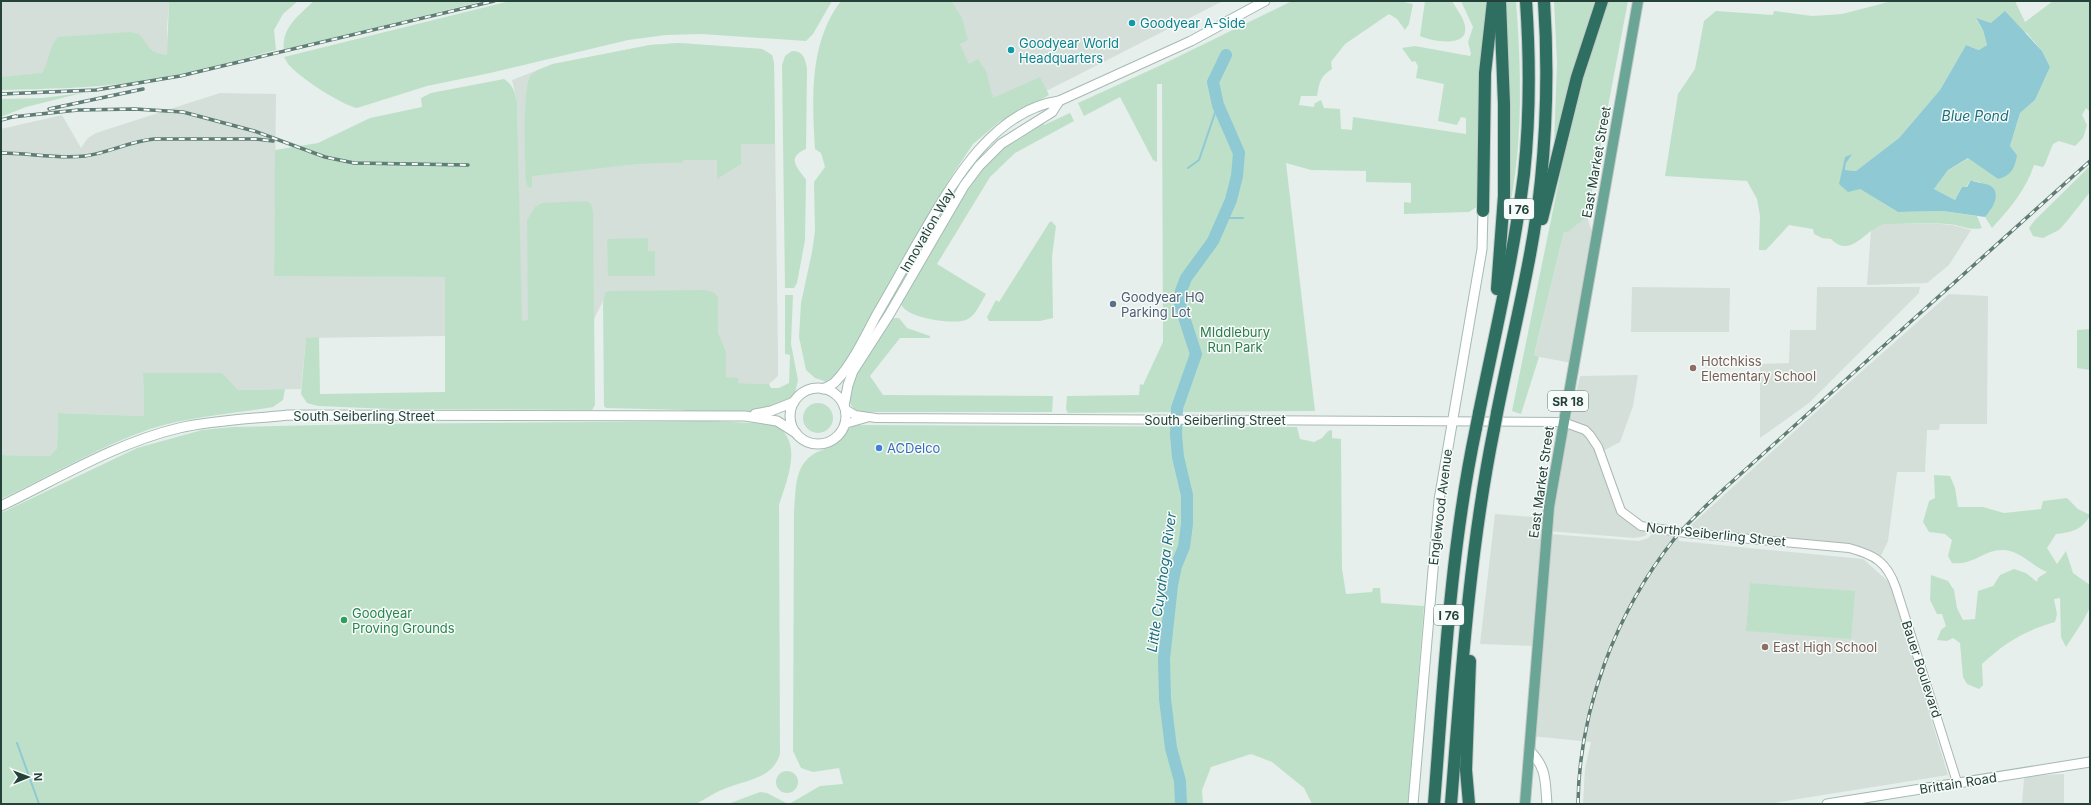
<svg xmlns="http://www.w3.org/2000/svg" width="2091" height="805" viewBox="0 0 2091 805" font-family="Inter,sans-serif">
	<rect width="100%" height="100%" fill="#e6efeb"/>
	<g fill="#d4dfda">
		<polygon points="1,1 169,1 167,29 170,76 137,82 84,86 1,90"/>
		<polygon points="927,1 1223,1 1003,113 984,130"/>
		<polygon points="679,43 762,49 772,55 774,63 778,355 778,376 769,384 738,383 726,377 726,351 718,332 718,298 608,291 593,321 521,321 517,101 512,80 553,64 650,45"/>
		<polygon points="220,93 276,94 274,275 445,277 445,336 306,338 301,389 238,390 143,373 144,416 58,413 57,448 50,456 1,455 1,129 62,115 81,148 88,138 96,133"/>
		<polygon points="1587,217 1594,237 1572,363 1534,356 1564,232 1567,233"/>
		<polygon points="1885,224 1940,224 1952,225 1971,230 1949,265 1927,283 1867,285 1871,231 1877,226"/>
		<polygon points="1632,287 1730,288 1729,332 1631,332"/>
		<polygon points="1817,287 1920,287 1919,293 1809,403 1760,438 1760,364 1789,363 1790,330 1816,330"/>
		<polygon points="1949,294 1988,296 1987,424 1940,424 1939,430 1927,430 1925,472 1897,472 1888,541 1879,560 1866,552 1686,533 1692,524 1808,419"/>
		<polygon points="1638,375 1633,406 1620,442 1603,451 1570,422 1580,376"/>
		<polygon points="1565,424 1577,428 1594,443 1620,513 1629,522 1651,530 1645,536 1634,538 1548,531"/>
		<polygon points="1495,514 1546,518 1535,646 1480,644"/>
		<polygon points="1655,531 1677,534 1679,541 1863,559 1890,583 1948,775 1767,804 1583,804 1585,768 1591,742 1531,736 1549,534 1639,541 1648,538"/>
		<polygon points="2064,774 2064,804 2022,804 2024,779 2028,776"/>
	</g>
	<g fill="#bfe0c8">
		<path d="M169 1H298L283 14 274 30 276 50C230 62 183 75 136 82 91 88 46 89 1 90V77L42 73C49 62 49 46 58 37L130 32 139 34C150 46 148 53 167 55Z"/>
		<path d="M314 1H484L284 50C281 28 299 15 314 1Z"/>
		<path d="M510 1H832L813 34 806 41 701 34 666 35 628 40 490 73 427 86 357 108C342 105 302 79 291 67 288 65 286 60 284 57Z"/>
		<path d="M841 1H954L952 2 962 18 968 40 960 44 969 64 978 59 986 71 993 98 1040 77 1049 95 999 122 973 144 945 186 842 369 827 382 815 378 806 370 799 337 801 303 812 252 815 231 814 182 825 167 821 153 815 149C812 100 809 42 841 1Z"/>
		<path d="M1292 1H1399L1413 4 1409 24 1405 30 1397 19 1389 14 1345 44 1331 62 1332 69C1320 77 1320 81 1317 96H1301L1299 105 1314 107 1315 103 1321 100 1324 108 1340 109 1341 129 1352 130 1353 117 1466 134V118L1461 117 1457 125 1438 121 1444 84 1416 78 1418 66 1415 61 1412 62 1402 48 1415 46 1470 56 1471 54 1468 42 1473 27 1461 1H1488L1482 54 1478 206 1469 212 1404 214V202L1411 203V183L1366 182V171L1311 170 1286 163 1315 411 1068 413 1066 409 1067 396 1139 395 1140 384 1143 385 1163 342 1162 84H1157V162L1153 160 1120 97 1084 116 1078 103 1159 66Z"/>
		<path d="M1425 1H1452C1456 8 1464 18 1465 26 1469 49 1431 41 1420 36Z"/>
		<path d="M1505 1H1516C1521 67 1523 135 1511 200H1508Z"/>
		<polygon points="1554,1 1598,1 1557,143 1554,144 1557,63"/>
		<polygon points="1607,1 1628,1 1587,217 1567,233 1564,232 1534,355 1539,357 1521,414 1512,411 1573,112 1584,69"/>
		<path d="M1892 1H2015L2025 22 2053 1H2090V112L2086 108 2082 115 2087 125 2083 138 2075 146 2059 141 2053 144 2045 164 2043 167 2034 165C2027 188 2009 210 1992 228L1985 217 1991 210 1988 185 1971 180 1966 187H1962L1955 200 1934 189 1948 170 1969 158 1998 179 2017 155 2010 146 2020 113 2035 100 2050 67 2042 51 2027 33 1976 19 1983 30 1987 45 1980 50 1966 45 1940 90 1899 138 1856 171 1845 170 1846 163 1851 155 1842 169 1860 189 1898 212 1943 211 1977 216 1982 228C1968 231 1962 225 1948 224 1929 223 1904 224 1885 224 1865 228 1852 260 1831 239L1822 238 1814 234 1813 229 1789 225 1766 250H1759L1760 216 1757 199 1747 181 1665 176 1678 94 1695 69 1704 21 1716 11 1773 15 1774 11 1812 16 1828 15 1842 14Z"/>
		<path d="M679 43 762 49 772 55 774 63 775 144H741V164L717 179V160H683V163C633 161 582 172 532 176V188L528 187 526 182C525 164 522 85 531 75 537 69 546 67 553 64L650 45Z"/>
		<path d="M792 51C803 51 805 58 807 68L806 149C784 158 800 170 806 180L805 240 797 283 794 288H785L782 65 785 56Z"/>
		<path d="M504 79C512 84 515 92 517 101L522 321 528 320 527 220 535 207 542 203 587 201 591 204 593 212 595 405 592 410 389 409 318 406 307 403 301 394 306 338 319 337 320 394 445 392V277L274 276 275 150 318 143 370 118 422 107 421 98 431 93Z"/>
		<polygon points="82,93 26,107 1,117 1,99 42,98"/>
		<path d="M1070 113 1074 121 1015 153 990 177 937 264 986 294C981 302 976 315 968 319 956 326 905 318 901 304 928 256 952 202 989 162 1004 145 1023 133 1042 121L1044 125Z"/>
		<polygon points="2090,166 2090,192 2067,221 2059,230 2043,238 2033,236 2029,228 2035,220"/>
		<polygon points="1051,221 1056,226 1052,257 1053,318 1040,321 989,321 987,317 996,300 999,302 1049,223"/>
		<polygon points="648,238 648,251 655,251 655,276 608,276 607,239"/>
		<polygon points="705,290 715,293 718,298 718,332 726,351 726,377 738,378 738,383 769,384 771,388 779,388 789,383 790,355 785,354 785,295 793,295 791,344 798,380 795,393 791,399 761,412 694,413 682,410 606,408 604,406 603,302 605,293 608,291"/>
		<path d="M893 318H899L907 328 930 336V338H900L870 376 883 395 1053 396 1052 412H858C828 394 881 337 893 318Z"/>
		<polygon points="2090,329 2090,370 2077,368 2077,330"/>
		<path d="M143 373H222L238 390 285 389 283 400 273 407C232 414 190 416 150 429 98 447 50 476 1 499V455L50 456 57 448 58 413 144 416Z"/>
		<circle cx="818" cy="418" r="15"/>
		<path d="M709 421 773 424C805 440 787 479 779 505L780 754C773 778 749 779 729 787 717 791 707 798 696 804H1V513L137 448 202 430 233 427 366 424Z"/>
		<path d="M856 425 1297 427 1300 439 1314 442 1322 438 1328 431 1332 430V438L1341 439 1342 569 1346 594 1372 592 1373 588H1380L1381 603 1424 606 1408 804H1312L1304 788 1272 762 1251 754 1211 767 1202 790 1203 804H789L820 786 843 784 839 768 813 772 801 768 793 751 794 511C796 492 794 468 811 456 818 450 828 449 835 444 843 438 846 428 856 425Z"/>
		<path d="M1934 475 1950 476 1955 488 1958 507H1983L2004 513 2041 509 2043 501 2067 498 2078 509 2090 515C2084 529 2070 533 2056 534L2047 548 2057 564 2066 551 2073 573 2090 585V607L2083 621 2066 647 2061 637 2060 598 2054 599 2057 614 2055 622C2026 630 2004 643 1982 664L1983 685 1979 689 1967 684 1963 677 1960 643 1953 638 1947 641 1937 640 1941 630 1946 626 1942 614H1937L1930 600 1931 575 1948 581 1954 590 1957 608 1963 620 1975 619 1978 591 1993 586 2000 575 2014 569 2026 573 2037 582 2038 578 2047 572C2032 566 2020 550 2002 550 1984 550 1972 566 1952 563L1948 556 1952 540 1945 534 1929 532 1923 522 1929 501 1935 498Z"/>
		<polygon points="1750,583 1855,591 1851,639 1746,631"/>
		<circle cx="787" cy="782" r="11"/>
		<polygon points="760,792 767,793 788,804 728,804"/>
	</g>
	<path fill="#8ec9d4" d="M2005 11 2042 51 2050 67 2035 100 2020 113 2010 146 2017 155C2015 168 2011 176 1998 179L1968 158 1948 170 1934 189 1955 200 1962 187H1967L1971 180C1976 183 1984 183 1989 185 2003 192 1992 210 1985 217L1943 211 1898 212 1860 189 1848 192 1839 184 1845 157 1852 154 1846 163 1845 170 1856 171 1899 138 1940 90 1966 45 1979 50 1987 45 1983 30 1976 18 1991 23Z"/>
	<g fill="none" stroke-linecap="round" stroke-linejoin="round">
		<g stroke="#8ec9d4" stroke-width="2">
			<polyline points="1188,168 1199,160 1218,104"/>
			<polyline points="1224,218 1243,218"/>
			<polyline points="17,743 39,804"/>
		</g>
		<polyline stroke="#8ec9d4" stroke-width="12" points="1181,804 1180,781 1171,748 1165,699 1164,659 1172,585 1176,566 1184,547 1187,524 1187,495 1178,457 1176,435 1177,408 1196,354 1180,305 1181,291 1186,278 1213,241 1231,200 1237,176 1239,153 1218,105 1213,82 1226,55"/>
		<g stroke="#a8b8b2" stroke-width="10">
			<g id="tertiary">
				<path d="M845 409 855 415 876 418 1563 422 1585 430 1590 435 1598 447 1621 511 1641 526 1686 533 1849 548C1875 555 1887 562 1896 588L1957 782"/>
				<polyline points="845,424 866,418"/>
			</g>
		</g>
		<g stroke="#a4bbb3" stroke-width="11">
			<g id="secondary">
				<circle cx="818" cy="416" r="28"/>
				<path d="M823 389C828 386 833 385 836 381 851 366 866 335 876 316 890 292 904 267 918 242 950 188 990 111 1059 101L1191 41 1265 1"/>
				<polyline points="844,406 848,385 853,371 889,315 964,186 979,166 1001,144 1052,112 1059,101"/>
				<polyline points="755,414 771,411 794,402"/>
				<path d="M1 506C59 478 116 443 179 428 215 420 252 419 288 415L745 416 777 421 796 433"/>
				<path d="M1529 750C1547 768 1545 780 1547 804"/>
				<polyline points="1413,804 1439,500 1482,249 1483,211"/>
				<polyline points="1827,804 2090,762"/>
			</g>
		</g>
		<g stroke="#c2cac8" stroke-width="12">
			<polyline id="primary" points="1525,804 1549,507 1638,1"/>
		</g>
		<g stroke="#c2cac8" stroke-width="14">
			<g id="motorway">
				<polyline points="1483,211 1485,73 1493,1"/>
				<polyline points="1542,219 1577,77 1602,1"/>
				<polyline points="1497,289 1504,196 1504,104 1500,1"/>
				<path d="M1479 413C1495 334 1514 254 1524 174 1530 117 1530 59 1526 1"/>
				<path d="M1497 413C1512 336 1533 258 1541 180 1547 120 1548 61 1544 1"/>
				<path d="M1434 804C1444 678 1450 552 1476 428"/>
				<path d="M1451 804C1461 679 1469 553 1494 429"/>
				<polyline points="1469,804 1466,770 1470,661"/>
			</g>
		</g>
		<use href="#tertiary" stroke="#fff" stroke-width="8"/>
		<use href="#secondary" stroke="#fff" stroke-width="9"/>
		<use href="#primary" stroke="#6aa596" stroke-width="10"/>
		<use href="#motorway" stroke="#2f6f62" stroke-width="12"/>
		<g stroke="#5f7d75" stroke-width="3.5">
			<g id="rail">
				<polyline points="1,94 96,90 180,76 494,1"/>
				<polyline points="49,109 143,89"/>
				<polyline points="12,117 78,110 135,109 183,112 254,131 325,157 354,163 468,165"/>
				<polyline points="1,120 16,116"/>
				<path d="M1 153C29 153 57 159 85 156 109 153 130 141 154 139H256L273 141"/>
				<path d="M1578 804C1579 709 1616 612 1675 538 1690 520 1708 504 1725 488L2090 161"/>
			</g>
		</g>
		<use href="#rail" stroke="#f7fbf9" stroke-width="2" stroke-dasharray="6" stroke-linecap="butt"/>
		<g stroke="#c2cac8" stroke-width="14" stroke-linecap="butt">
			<g id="motorway-bridge">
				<polyline points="1476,428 1479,413"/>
				<polyline points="1494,429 1497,413"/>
			</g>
		</g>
		<use href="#motorway-bridge" stroke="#2f6f62" stroke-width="12"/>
	</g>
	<g fill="#0f9aa8" stroke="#f7fbf9" stroke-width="1.5">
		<circle cx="1132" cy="23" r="4"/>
		<circle cx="1011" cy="50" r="4"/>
	</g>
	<circle fill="#5c6f8a" stroke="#f7fbf9" stroke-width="1.5" cx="1113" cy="304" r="4"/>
	<g fill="#8d6e63" stroke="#f7fbf9" stroke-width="1.5">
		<circle cx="1693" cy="368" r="4"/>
		<circle cx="1765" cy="647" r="4"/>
	</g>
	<circle fill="#3f7fe0" stroke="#f7fbf9" stroke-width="1.5" cx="879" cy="448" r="4"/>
	<circle fill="#2e9e5b" stroke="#f7fbf9" stroke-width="1.5" cx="344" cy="620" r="4"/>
	<g text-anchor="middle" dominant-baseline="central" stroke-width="3" stroke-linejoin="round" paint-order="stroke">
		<g fill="#f7fbf9" stroke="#637a73" stroke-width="1">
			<rect x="1504" y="199" width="30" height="20" rx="3"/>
			<rect x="1548" y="391" width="40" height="20" rx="3"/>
			<rect x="1434" y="605" width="30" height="20" rx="3"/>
		</g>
		<g font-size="12" font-weight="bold" fill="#24423a">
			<text x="1519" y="209">I 76</text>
			<text x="1568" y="401">SR 18</text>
			<text x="1449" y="615">I 76</text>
		</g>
		<g font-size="13" fill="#0d838f" stroke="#f7fbf9" text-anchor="start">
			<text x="1140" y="23">Goodyear A-Side</text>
			<text x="1019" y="43">Goodyear World<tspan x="1019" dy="15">Headquarters</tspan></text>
		</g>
		<g font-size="13" fill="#24423a" stroke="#f7fbf9">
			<text transform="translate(1596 162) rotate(-80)">East Market Street</text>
			<text transform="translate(927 230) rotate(-60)">Innovation Way</text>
			<text x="364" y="416">South Seiberling Street</text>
			<text x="1215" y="420">South Seiberling Street</text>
			<text transform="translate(1541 482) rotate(-82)">East Market Street</text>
			<text transform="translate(1440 507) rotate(-83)">Englewood Avenue</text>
			<text transform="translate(1716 534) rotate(6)">North Seiberling Street</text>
			<text transform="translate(1922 669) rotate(72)">Bauer Boulevard</text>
			<text transform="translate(1958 783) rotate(-9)">Brittain Road</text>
		</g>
		<g font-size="13" fill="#4e5e75" stroke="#f7fbf9" text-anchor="start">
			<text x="1121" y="297">Goodyear HQ<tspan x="1121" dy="15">Parking Lot</tspan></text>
		</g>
		<g font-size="13" fill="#2d7a4b" stroke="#f7fbf9">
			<text x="1235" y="332">MIddlebury<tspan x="1235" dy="15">Run Park</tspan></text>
		</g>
		<g font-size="13" fill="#785e54" stroke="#f7fbf9" text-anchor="start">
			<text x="1701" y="361">Hotchkiss<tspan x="1701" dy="15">Elementary School</tspan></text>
			<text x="1773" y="647">East High School</text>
		</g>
		<g font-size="13" fill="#366cbe" stroke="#f7fbf9" text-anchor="start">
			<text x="887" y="448">ACDelco</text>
		</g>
		<g font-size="13" fill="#27864d" stroke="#f7fbf9" text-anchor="start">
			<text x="352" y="613">Goodyear<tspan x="352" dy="15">Proving Grounds</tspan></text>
		</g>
		<g font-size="14" font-style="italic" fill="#1c6f80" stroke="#f7fbf9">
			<text x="1975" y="115">Blue Pond</text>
			<text transform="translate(1161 582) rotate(-82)">Little Cuyahoga River</text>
		</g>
	</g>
	<rect width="2091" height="805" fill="none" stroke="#24423a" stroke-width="4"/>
	<g transform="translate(28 777) rotate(89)" stroke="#f7fbf9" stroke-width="3" paint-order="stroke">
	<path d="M0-3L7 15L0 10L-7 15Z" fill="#24423a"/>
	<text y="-6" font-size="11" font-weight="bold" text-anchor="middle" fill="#24423a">N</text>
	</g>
</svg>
